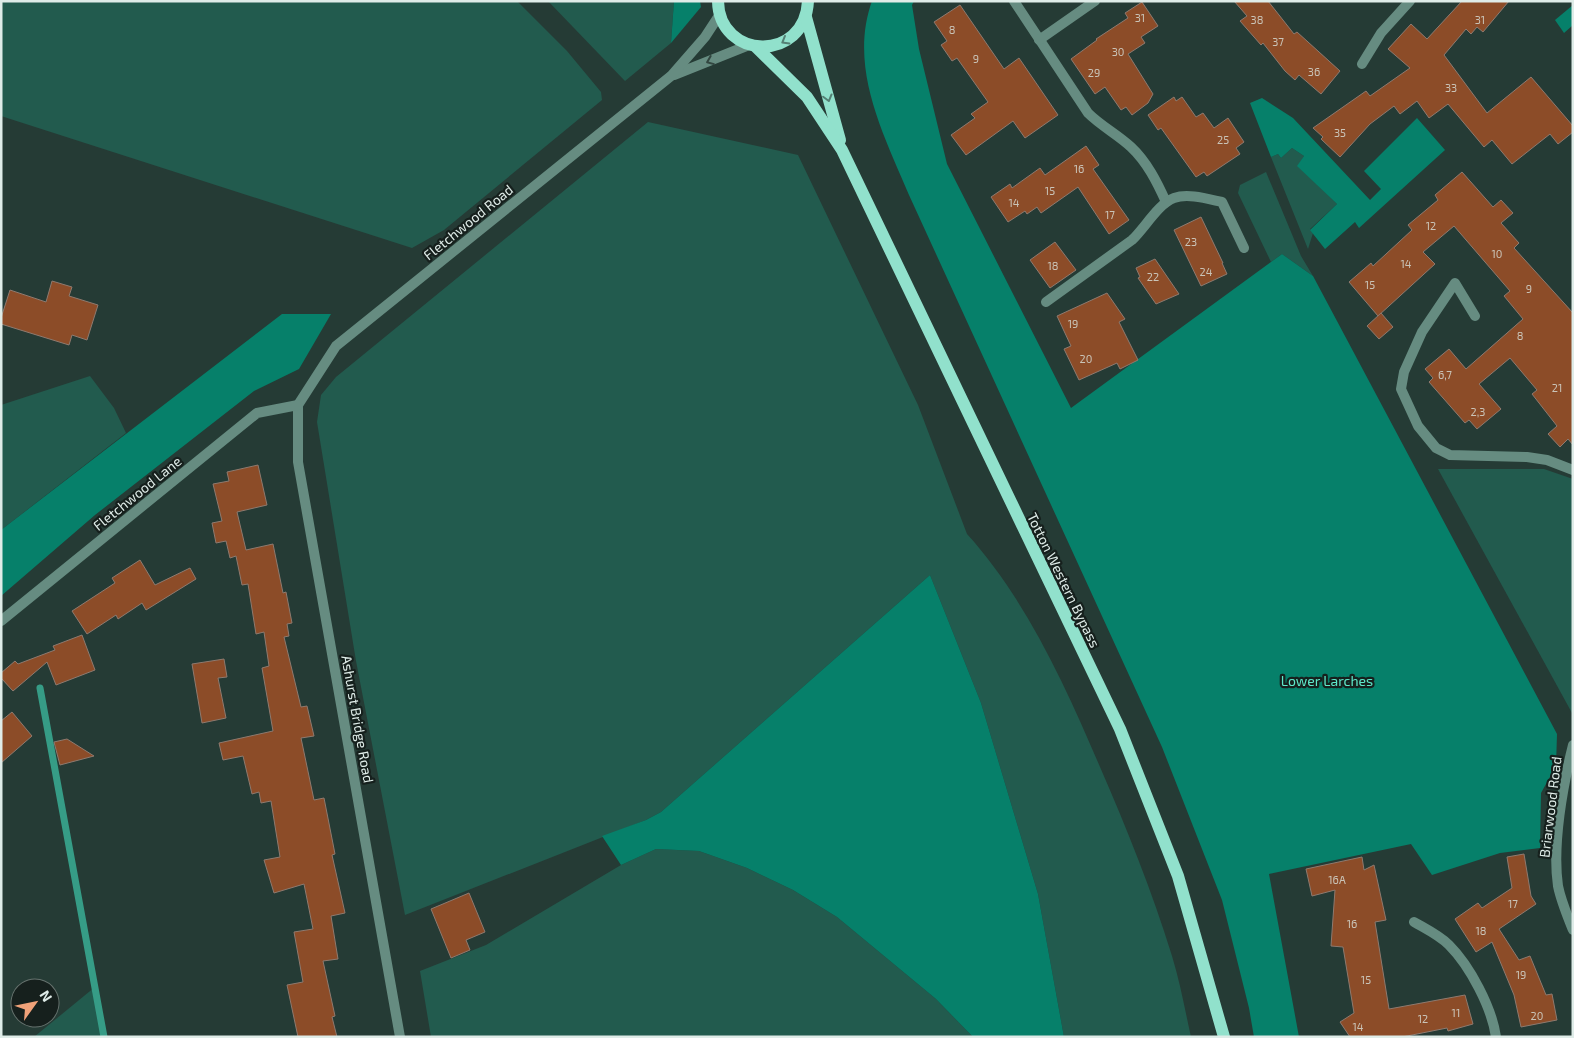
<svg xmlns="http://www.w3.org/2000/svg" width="1574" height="1038" viewBox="0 0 1574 1038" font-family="'Exo 2',sans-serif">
	<rect width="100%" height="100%" fill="#253b35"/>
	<g fill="#225b4e">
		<polygon points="1,1 517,1 567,51 601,92 602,100 444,230 412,248 1,116"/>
		<polygon points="548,1 674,1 671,43 625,81"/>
		<path d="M648 122 798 155 918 405 967 534C1026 599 1066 687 1100 767 1127 829 1152 891 1172 956 1180 982 1185 1010 1191 1037H1064L1038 894 981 703 930 575 661 812 646 820 405 915 356 661 317 422 321 395 336 377Z"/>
		<polygon points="1292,148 1304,156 1298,166 1337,204 1310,229 1313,233 1308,249 1271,157 1278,154 1281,158"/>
		<polygon points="1266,172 1301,256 1313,276 1282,254 1271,262 1238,193 1240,185"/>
		<polygon points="90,376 114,408 126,433 1,530 1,405"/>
		<polygon points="1438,469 1544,469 1573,479 1572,713"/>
		<polygon points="656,849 699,851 747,868 793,890 837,917 936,999 973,1037 431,1037 420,971 486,945 621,865"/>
		<polygon points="95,987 101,1037 34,1037"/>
	</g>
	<g fill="#06806a">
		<polygon points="674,1 700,1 701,7 671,43"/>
		<path d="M872 1H914L912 5 919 49 947 164 1071 408 1282 254 1313 276 1557 734 1556 766 1541 793 1540 848 1500 853 1432 875 1411 844 1269 874 1299 1037H1254L1249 1008 1222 900 1162 747 909 195C884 135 848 68 872 1Z"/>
		<polygon points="1573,5 1573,25 1564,33 1555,20"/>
		<polygon points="1262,98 1293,118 1370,200 1381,189 1364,171 1417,118 1445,150 1359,228 1355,222 1325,249 1310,230 1337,204 1297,166 1304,156 1292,148 1281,158 1278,154 1271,157 1250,103"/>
		<polygon points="282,314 331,314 299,369 254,391 95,515 1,596 1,530"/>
		<polygon points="930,575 981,703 1038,894 1064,1037 973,1037 936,999 837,917 793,890 747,868 699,851 656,849 621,865 602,836 646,820 661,812"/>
	</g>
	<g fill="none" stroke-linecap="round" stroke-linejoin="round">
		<polyline stroke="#369c86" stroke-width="7" points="40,688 104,1037"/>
	</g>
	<g fill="#8c4c28" stroke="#8e7a6f">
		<polygon points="1234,1 1268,1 1294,34 1297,32 1340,71 1321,94 1299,75 1295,80 1285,71 1263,43 1261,45 1240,21 1247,16"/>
		<polygon points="1462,1 1509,1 1483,32 1477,27 1471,34 1466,29 1444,55 1487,113 1531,77 1573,126 1573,132 1558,144 1550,134 1512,164 1492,140 1484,147 1448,104 1429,118 1417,101 1400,114 1394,106 1370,124 1340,157 1321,139 1323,137 1313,128 1366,91 1370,96 1410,68 1388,49 1411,24 1427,39"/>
		<polygon points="1142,2 1158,26 1141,37 1145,43 1128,54 1153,94 1148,103 1132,115 1126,107 1121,110 1105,87 1095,94 1071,59 1097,40 1096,39 1128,18 1125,13"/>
		<polygon points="960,5 1004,69 1019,58 1058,115 1025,138 1013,121 966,155 951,135 975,118 971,114 988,102 957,58 952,61 941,45 947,41 934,22"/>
		<polygon points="1174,97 1176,101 1182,97 1196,117 1203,113 1214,128 1228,118 1244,142 1236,148 1240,154 1207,176 1204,172 1196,177 1161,128 1158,130 1148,115"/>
		<polygon points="1086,146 1099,165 1093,169 1129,220 1109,234 1078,187 1041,213 1037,207 1027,214 1025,211 1008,222 991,197 1010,184 1012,188 1040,168 1045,175"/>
		<polygon points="1462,172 1493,207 1501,200 1513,213 1501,223 1519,243 1514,248 1573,313 1573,445 1568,439 1560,447 1548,434 1557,426 1532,394 1537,390 1510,358 1479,384 1501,409 1477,429 1469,420 1465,423 1429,382 1433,378 1425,369 1449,349 1466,369 1523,319 1504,296 1510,291 1454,226 1423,252 1435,264 1378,316 1349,282 1371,263 1373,266 1412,230 1408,225 1438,200 1435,195"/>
		<polygon points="1201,217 1223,263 1222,263 1227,274 1201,286 1174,230"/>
		<polygon points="1055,242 1076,270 1050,288 1030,260"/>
		<polygon points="1155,259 1179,294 1156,304 1138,278 1140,277 1136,268"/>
		<polygon points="52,281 72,287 69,296 98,305 87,340 72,335 69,345 1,324 1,318 10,290 46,302"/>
		<polygon points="1107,293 1125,319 1119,322 1138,360 1120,369 1117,363 1079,380 1064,349 1071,346 1057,316"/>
		<polygon points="1381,313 1393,327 1379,339 1367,326"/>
		<polygon points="258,465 267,505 237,512 246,550 273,544 283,593 286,592 292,623 287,624 289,636 284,637 301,707 307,706 314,736 301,738 314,800 324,798 335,854 332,855 345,913 331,916 338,959 323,961 335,1016 332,1017 337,1037 298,1037 287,985 303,982 294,932 313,929 304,884 274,893 264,860 280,857 271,801 261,803 259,792 252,794 243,756 223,760 219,743 273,731 262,668 269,666 264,632 256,634 248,584 242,585 236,556 230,558 226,541 216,543 212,523 222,521 213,484 229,481 227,472"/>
		<polygon points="140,560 155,585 190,568 196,579 146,610 142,603 118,619 116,615 87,634 72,611 115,583 112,578"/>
		<polygon points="82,635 95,670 56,685 47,662 13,691 1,678 1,673 15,661 18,664 55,650 53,646"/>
		<polygon points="224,659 227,677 218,678 226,718 202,723 192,664"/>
		<polygon points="12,712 32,736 1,763 1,721"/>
		<polygon points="67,739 94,756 60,765 54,742"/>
		<polygon points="1524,854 1531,896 1536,904 1499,929 1519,960 1530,956 1546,995 1552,994 1557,1020 1521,1027 1514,995 1492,942 1476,952 1455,919 1478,903 1482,908 1512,888 1507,857"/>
		<polygon points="1362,857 1364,870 1374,865 1386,920 1375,922 1389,1009 1465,995 1473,1024 1448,1031 1447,1028 1402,1037 1350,1037 1340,1022 1354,1013 1343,947 1331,946 1335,890 1312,896 1306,869"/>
		<polygon points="469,893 485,932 466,940 470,950 451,958 431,909"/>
	</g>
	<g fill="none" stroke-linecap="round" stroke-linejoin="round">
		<g stroke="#668c81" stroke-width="10">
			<path d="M1014 1 1088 113C1101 126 1117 134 1131 147 1147 162 1157 182 1166 202"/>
			<polyline points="1039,40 1095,1"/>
			<polyline points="1362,64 1381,33 1410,1"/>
			<polyline points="674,75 749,45"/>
			<path d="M1046 302 1132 240C1144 229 1159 203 1174 198 1188 193 1208 199 1222 202L1244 248"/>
			<polyline points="1475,316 1455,283 1422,332 1404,372 1401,389 1418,426 1436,448 1450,455 1527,457 1547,460 1573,470"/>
			<polyline points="298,405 298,462 400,1037"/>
			<polyline points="298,405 336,346 671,76 705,37 720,14"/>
			<polyline points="1,621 257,413 298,405"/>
			<path d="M1573 745C1563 785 1552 844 1558 886 1561 901 1567 915 1573 930"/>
			<path d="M1414 922C1426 929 1439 935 1449 945 1470 966 1492 1008 1496 1037"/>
		</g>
		<g stroke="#91e1cc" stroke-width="12">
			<path d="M718 1C719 60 805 63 808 1"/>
			<polyline points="806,17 840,140"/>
			<polyline points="756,47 807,97 842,150 1120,729 1178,876 1224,1037"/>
		</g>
	</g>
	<defs><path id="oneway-chevron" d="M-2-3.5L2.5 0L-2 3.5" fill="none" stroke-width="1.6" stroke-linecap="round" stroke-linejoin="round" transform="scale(1.25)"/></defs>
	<g stroke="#548074">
		<use href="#oneway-chevron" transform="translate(785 41) rotate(150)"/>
		<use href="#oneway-chevron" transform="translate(828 98) rotate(75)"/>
	</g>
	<use stroke="#324640" href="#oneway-chevron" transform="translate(710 61) rotate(158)"/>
	<g text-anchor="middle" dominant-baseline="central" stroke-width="4.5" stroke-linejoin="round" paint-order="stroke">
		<g font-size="11" fill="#cac4b8">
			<text x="1140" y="17">31</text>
			<text x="1257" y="19">38</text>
			<text x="1480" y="19">31</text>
			<text x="952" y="29">8</text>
			<text x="1278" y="41">37</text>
			<text x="1118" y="51">30</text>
			<text x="976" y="58">9</text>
			<text x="1314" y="71">36</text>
			<text x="1094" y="72">29</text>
			<text x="1451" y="87">33</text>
			<text x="1340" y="132">35</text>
			<text x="1223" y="139">25</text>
			<text x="1079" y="168">16</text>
			<text x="1050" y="190">15</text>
			<text x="1014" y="202">14</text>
			<text x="1110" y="214">17</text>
			<text x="1431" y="225">12</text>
			<text x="1191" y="241">23</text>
			<text x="1497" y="253">10</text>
			<text x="1406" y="263">14</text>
			<text x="1053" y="265">18</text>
			<text x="1206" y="271">24</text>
			<text x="1153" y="276">22</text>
			<text x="1370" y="284">15</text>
			<text x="1529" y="288">9</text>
			<text x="1073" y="323">19</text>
			<text x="1520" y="335">8</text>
			<text x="1086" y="358">20</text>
			<text x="1445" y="374">6,7</text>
			<text x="1557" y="387">21</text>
			<text x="1478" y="411">2,3</text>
			<text x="1337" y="879">16A</text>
			<text x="1513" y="903">17</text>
			<text x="1352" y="923">16</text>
			<text x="1481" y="930">18</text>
			<text x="1521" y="974">19</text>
			<text x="1366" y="979">15</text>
			<text x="1456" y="1012">11</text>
			<text x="1537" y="1015">20</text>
			<text x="1423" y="1018">12</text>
			<text x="1358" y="1026">14</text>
		</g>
		<g font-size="14" fill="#dfece8" stroke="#16201d">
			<text transform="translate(468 222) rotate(-39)">Fletchwood Road</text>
			<text transform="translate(137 493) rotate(-39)">Fletchwood Lane</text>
			<text transform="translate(1064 580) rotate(64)">Totton Western Bypass</text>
			<text transform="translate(358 719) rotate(80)">Ashurst Bridge Road</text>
			<text transform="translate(1550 807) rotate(-83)">Briarwood Road</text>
		</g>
		<g font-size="14" fill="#5ee9ca" stroke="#16201d">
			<text x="1327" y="680">Lower Larches</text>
		</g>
	</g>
	<rect width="1574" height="1038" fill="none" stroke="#dfece8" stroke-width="5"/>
	<g transform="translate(35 1003) rotate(57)"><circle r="24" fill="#16201d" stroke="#66726e"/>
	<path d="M0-4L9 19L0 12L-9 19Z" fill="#f0a279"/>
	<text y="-8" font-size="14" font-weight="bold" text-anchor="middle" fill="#dfece8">N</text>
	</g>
</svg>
